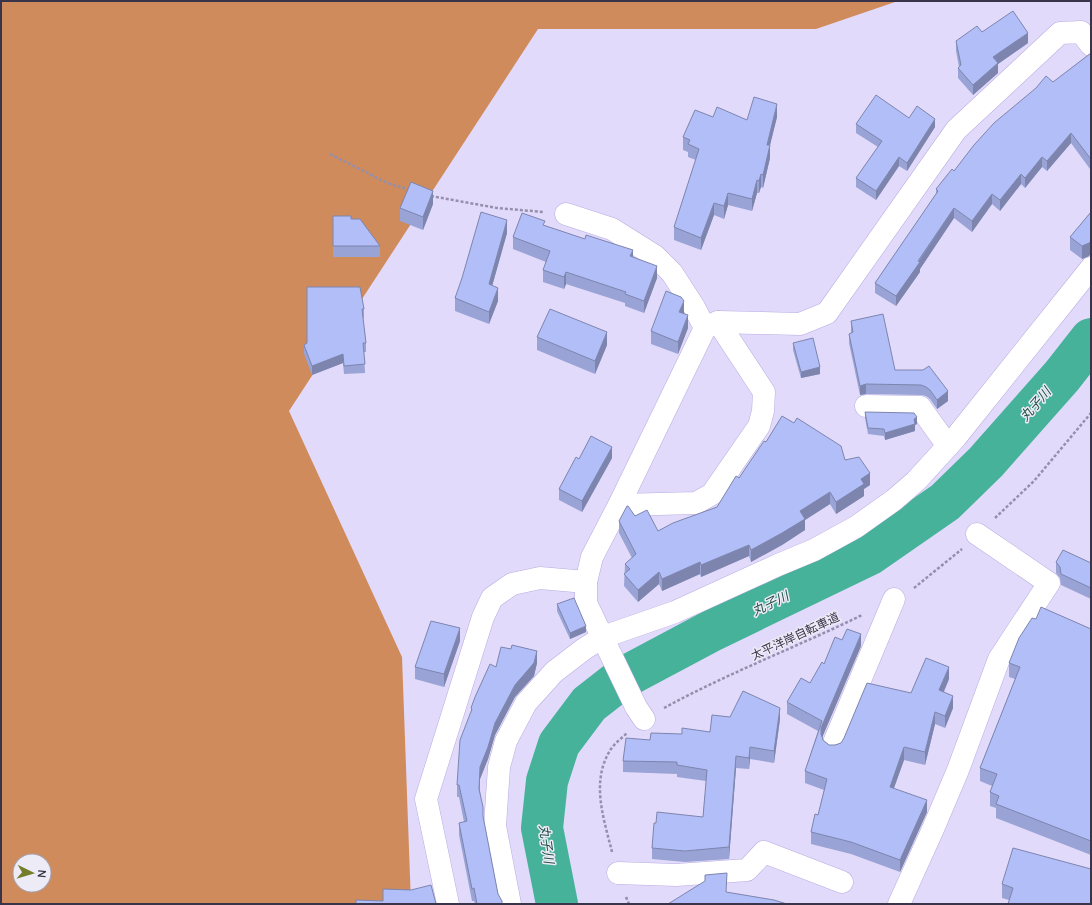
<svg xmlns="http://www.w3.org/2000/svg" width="1092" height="905" viewBox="0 0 1092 905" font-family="Manrope,'Noto Sans JP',sans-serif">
	<rect width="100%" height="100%" fill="#e1dafb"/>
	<path fill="#cf8b5b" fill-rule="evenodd" d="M1 1H898L816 29H538L289 411 402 657 411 904H1ZM20 861H44V885H20Z"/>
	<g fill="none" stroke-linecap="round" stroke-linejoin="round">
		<polyline stroke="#47b29a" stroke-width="42" points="557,904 542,828 547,781 559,744 589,704 621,679 713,630 870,554 945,502 986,462 1062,376 1091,339"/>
		<g stroke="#b9ace1" stroke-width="23">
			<g id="minor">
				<polyline points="566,214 612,229 655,256 672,273 694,307 705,328"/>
				<polyline points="866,406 920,407 948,446"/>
				<polyline points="619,505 696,503 712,494 759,426 763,411 764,392 718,322"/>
				<polyline points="644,719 636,707 586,603 586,582 592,557 619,505 705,328 718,322 800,324 827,313 956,130 1060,33 1081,32 1091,45"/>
				<polyline points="833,745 894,599"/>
				<polyline points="618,873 676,875 747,870 764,852 842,882"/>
				<polyline points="448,904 426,799 483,617 492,598 512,584 540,578 586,582"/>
				<polyline points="510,904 495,826 499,767 506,741 526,703 554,672 584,649 603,637 675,612 778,565 814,550 856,527 894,500 916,481 956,437 1091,268"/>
				<polyline points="899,904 933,829 958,770 999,659 1049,583 977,534"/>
			</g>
		</g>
		<g stroke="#968fab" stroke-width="2.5" stroke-dasharray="3 2" stroke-linecap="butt">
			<polyline points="330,154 387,183 411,190"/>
			<polyline points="431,196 497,208 543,212"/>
			<polyline points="995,518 1034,481 1091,413"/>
			<polyline points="914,588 962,549"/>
			<path d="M664 708C728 673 797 647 862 615"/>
			<path d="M612 852C604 819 590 781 611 749 615 743 622 738 627 733"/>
			<polyline points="626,897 629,904"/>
		</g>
		<use href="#minor" stroke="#fff" stroke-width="22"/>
	</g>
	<g fill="#99a3d5">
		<polygon points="982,32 1028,43 998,64 998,73 973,95 958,78 958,68 959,67 956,51 956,41"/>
		<polygon points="1091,53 1091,168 1090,169 1071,143 1047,171 1042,167 1025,188 1021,184 1000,211 992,204 972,232 954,218 920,269 920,272 896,306 875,293 875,283 936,195 936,189 954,171 1053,82"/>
		<polygon points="713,117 747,120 777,117 770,145 770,158 763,188 761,187 759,193 757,193 752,211 728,205 724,219 714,215 701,250 674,240 674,227 696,160 688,157 688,152 683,150 683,137"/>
		<polygon points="909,118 935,127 907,171 899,166 876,200 856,187 856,178 878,147 856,133 856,124"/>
		<polygon points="433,204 423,230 400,221 400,208"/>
		<polygon points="1091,212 1089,256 1082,259 1070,250 1070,237"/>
		<polygon points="333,216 351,219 380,246 380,257 333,257"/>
		<polygon points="545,226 633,257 657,278 644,313 625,306 625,303 566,284 564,289 543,282 543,270 546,262 513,249 513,237"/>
		<polygon points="507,233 492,286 498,301 489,324 455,311 455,298"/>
		<polygon points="307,287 364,309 364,318 363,318 366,343 366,352 364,352 365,373 344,374 343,363 312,375 304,354 304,345 307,343"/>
		<polygon points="684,314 688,328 678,354 651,344 651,331"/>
		<polygon points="851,321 895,370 923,370 948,401 937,409 930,399 926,396 921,395 866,394 860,395 849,343 849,334 851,333"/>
		<polygon points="537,337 607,345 595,374 537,350"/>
		<polygon points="793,343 820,374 801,378 793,350"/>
		<polygon points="865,412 917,424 915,425 915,431 885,440 884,436 868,434 865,418"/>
		<polygon points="766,442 845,460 870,485 864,489 864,496 836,514 830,504 805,520 805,530 782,545 751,562 749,556 701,577 700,574 662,591 659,584 638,602 624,586 625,564 632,558 619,533 619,521 635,516 658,531 717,507"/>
		<polygon points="612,458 582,512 559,500 559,489 579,459"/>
		<polygon points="1056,562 1091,563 1091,599 1061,585 1060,578 1056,573"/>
		<polygon points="557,604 586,632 570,639 557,611"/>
		<polygon points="1036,619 1091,629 1091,855 996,818 996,808 990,806 990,792 992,786 980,781 980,768 1015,679 1009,677 1009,663"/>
		<polygon points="460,641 444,687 415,679 415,667"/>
		<polygon points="861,646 822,738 823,740 829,745 835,745 841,743 911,693 949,679 944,692 953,708 945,728 935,724 925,765 904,760 894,788 927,812 900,872 851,854 811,844 811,832 818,815 824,790 805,783 805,771 818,731 787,714 787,702 810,683 824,664"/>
		<polygon points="537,663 534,676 515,697 495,735 488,759 480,779 480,791 483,817 498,894 502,904 475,904 474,901 472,901 459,835 459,823 464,822 459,797 457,797 457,785 471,712 471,708 496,667"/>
		<polygon points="730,717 780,719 774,763 750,759 749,769 736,768 729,859 685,862 652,859 652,848 656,823 703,817 706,781 677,777 677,774 623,772 623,761 650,740 682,734 710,732"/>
		<polygon points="1091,869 1009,900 1002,898 1002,884"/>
	</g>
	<g fill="#7d85ae">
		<polygon points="1028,33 1028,43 998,64 998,73 973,95 973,85 993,57"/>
		<polygon points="777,104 777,117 767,157 767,145"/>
		<polygon points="935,119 935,127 907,171 907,163"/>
		<polygon points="1071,133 1071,143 1047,171 1047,161"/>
		<polygon points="770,145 770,158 763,188 763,175"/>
		<polygon points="899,157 899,166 876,200 876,191"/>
		<polygon points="1042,157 1042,167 1025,188 1025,178"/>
		<polygon points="1090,158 1091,158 1091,168 1090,169"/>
		<polygon points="761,174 761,187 759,193 759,181"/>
		<polygon points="1021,174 1021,184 1000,211 1000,200"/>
		<polygon points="757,180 757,193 752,211 752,199"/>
		<polygon points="433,191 433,204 423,230 423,217"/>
		<polygon points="728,193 728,205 724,219 724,206"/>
		<polygon points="992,194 992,204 972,232 972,221"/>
		<polygon points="714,203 714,215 701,250 701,238"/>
		<polygon points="954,208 954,218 920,269 920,272 896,306 896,296"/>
		<polygon points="507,220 507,233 489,297 489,284"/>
		<polygon points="1091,241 1091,254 1089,256 1082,259 1082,246"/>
		<polygon points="633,250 633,262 630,256"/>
		<polygon points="657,266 657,278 644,313 644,301"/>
		<polygon points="566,272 566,284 564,289 564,277"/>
		<polygon points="498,288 498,301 489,324 489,312"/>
		<polygon points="684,301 684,314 679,312"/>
		<polygon points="688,315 688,328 678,354 678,342"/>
		<polygon points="607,332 607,345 595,374 595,361"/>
		<polygon points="343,354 343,363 312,375 312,366"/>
		<polygon points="820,367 820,374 801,378 801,372"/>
		<polygon points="866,384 866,394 860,395 860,386"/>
		<polygon points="948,391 948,401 937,409 937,400"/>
		<polygon points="917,417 917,424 915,425 915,431 885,440 885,433 914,419"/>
		<polygon points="612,447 612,458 582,512 582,501"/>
		<polygon points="870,473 870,485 864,489 864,496 836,514 836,502 861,479"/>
		<polygon points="830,492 830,504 805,520 805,530 782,545 751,562 751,550 800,511"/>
		<polygon points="749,545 749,556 701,577 701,565"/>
		<polygon points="700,562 700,574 662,591 662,579"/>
		<polygon points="659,572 659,584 638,602 638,590"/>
		<polygon points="586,626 586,632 570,639 570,633"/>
		<polygon points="460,628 460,641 444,687 444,674"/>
		<polygon points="861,634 861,646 821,740 821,728"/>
		<polygon points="537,651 537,663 534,676 515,697 495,735 488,759 480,779 479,801 480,767 495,723 515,685"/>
		<polygon points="949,667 949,679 939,702 939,690"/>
		<polygon points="953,696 953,708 945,728 945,716"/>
		<polygon points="780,708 780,719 774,763 774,751"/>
		<polygon points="935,712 935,724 925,765 925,752"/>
		<polygon points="750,747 750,759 749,769 749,758"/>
		<polygon points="904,747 904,760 890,799 890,787"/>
		<polygon points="736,756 736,768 729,859 729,847"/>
		<polygon points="927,800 927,812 900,872 900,860"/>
	</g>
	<g fill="#b2bef8" stroke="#7d85ae">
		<polygon points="1013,11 1028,33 993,57 998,63 973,85 958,68 961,65 956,41 977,26 982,32"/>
		<polygon points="1091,53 1091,158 1090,158 1071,133 1047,161 1042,157 1025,178 1021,174 1000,200 992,194 972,221 954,208 918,261 920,262 896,296 875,283 938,191 936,189 952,169 954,171 974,145 994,123 1036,88 1046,76 1053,82"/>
		<polygon points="876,95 909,118 917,106 935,119 907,163 899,157 876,191 856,178 882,141 856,124"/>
		<polygon points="754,97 777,104 767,145 770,145 763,175 761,174 759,181 757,180 752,199 728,193 724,206 714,203 701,238 674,227 699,149 688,144 690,140 683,137 695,110 713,117 717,107 747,120"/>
		<polygon points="411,182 433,191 423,217 400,208"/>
		<polygon points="481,212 507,220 489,284 498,288 489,312 455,298 462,278"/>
		<polygon points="1091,212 1091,241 1089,243 1082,246 1070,237"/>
		<polygon points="522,213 545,221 543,225 585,239 586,235 633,250 630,256 657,266 644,301 625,294 626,292 566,272 564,277 543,270 550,251 513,237"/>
		<polygon points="333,216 351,216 351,219 360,219 380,246 333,246"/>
		<polygon points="307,287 360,287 364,309 362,309 366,343 363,343 365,364 344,366 343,354 312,366 304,345 307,343"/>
		<polygon points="666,291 681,297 684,301 679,312 688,315 678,342 651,331"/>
		<polygon points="550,309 607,332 595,361 537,337"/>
		<polygon points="883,314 895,370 923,370 929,366 948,391 937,400 930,390 926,387 921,385 866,384 860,386 849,334 853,332 851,321"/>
		<polygon points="813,338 820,367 801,372 793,343"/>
		<polygon points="865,412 914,413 917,417 914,419 915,424 885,433 884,429 868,428"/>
		<polygon points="782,416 794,423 797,418 841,446 845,460 859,457 870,473 861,479 864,484 836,502 830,492 800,511 805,519 782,533 751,550 749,545 701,565 700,562 662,579 659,572 638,590 624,574 630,569 625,564 636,554 619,521 627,506 628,506 635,516 647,510 658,531 673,523 717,507 736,476 739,478 764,441 766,442"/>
		<polygon points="591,436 612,447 582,501 559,489 576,457 579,459"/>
		<polygon points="1063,550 1091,563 1091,588 1061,574 1060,567 1056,562"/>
		<polygon points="574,598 586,626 570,633 557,604"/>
		<polygon points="1041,607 1091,629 1091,841 996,804 999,796 990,792 997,774 980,768 1020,667 1009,663 1019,638 1032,618 1036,619"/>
		<polygon points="431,621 460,628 444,674 415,667"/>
		<polygon points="847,629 861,634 821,728 821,734 823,740 829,745 835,745 841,743 844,738 867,683 911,693 926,658 949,667 939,690 953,696 945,716 935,712 925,752 904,747 890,787 927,800 900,860 851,842 811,832 815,814 818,815 827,779 805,771 822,721 787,702 801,678 810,683 822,662 824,664 835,637 842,640"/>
		<polygon points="512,645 537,651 534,663 515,685 495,723 488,747 480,767 479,789 483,807 483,816 498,894 502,901 502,904 477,904 474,888 472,889 459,823 467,821 459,785 457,785 460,740 472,709 471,708 475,697 490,664 496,667 501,647 511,649"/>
		<polygon points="743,691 780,708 774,751 750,747 749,758 736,756 729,847 685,851 652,848 654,823 656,823 657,812 703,817 707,770 677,765 677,762 623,761 626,738 650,740 651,733 682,734 682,728 710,732 712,715 730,717"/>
		<polygon points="1013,848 1091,869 1091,904 1008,904 1013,888 1002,884"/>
		<polygon points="727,873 726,892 774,900 787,904 668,904 705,881 705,875"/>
		<polygon points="431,885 436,904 356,904 356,900 383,901 383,889 411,890"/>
	</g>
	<g text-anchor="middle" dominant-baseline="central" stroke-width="3" stroke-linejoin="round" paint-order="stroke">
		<g font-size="12" fill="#3a344a" stroke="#edebf6">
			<text transform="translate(795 636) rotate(-25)">太平洋岸自転車道</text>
		</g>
		<g font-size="13" font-style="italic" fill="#235146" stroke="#edebf6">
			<text transform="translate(1035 404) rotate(-49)">丸子川</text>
			<text transform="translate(770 603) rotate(-26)">丸子川</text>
			<text transform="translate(547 844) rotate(82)">丸子川</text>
		</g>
	</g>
	<rect width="1092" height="905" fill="none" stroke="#3a344a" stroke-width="4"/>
	<g transform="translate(32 873) rotate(95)"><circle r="19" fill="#edebf6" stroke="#a5a2b1"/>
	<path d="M0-3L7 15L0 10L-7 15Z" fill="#747e2a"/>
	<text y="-6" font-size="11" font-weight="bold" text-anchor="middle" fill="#3a344a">N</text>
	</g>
</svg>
